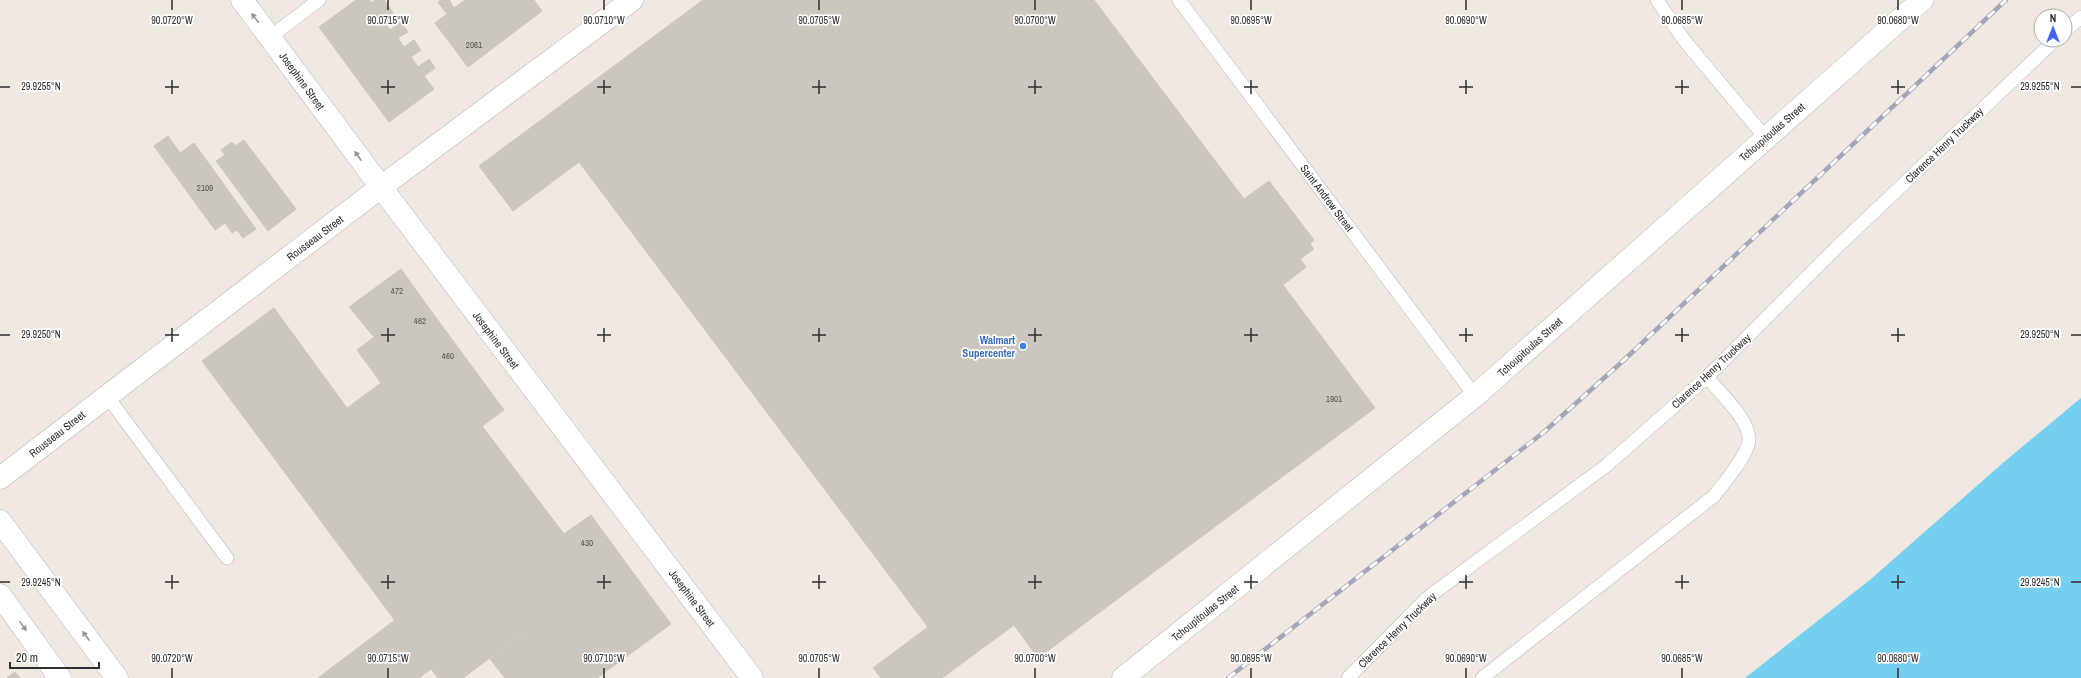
<svg xmlns="http://www.w3.org/2000/svg" width="2081" height="678" viewBox="0 0 2081 678" font-family="'Archivo Narrow',sans-serif">
	<rect width="100%" height="100%" fill="#efe9e1"/>
	<polygon fill="#75cff0" points="2081,398 2081,678 1745,678 1871,579 2004,462"/>
	<g fill="#cbc7bf" stroke="#cbc5ba">
		<polygon points="356,0 369,0 371,3 375,0 384,0 393,13 383,20 390,30 401,22 408,32 398,38 404,47 414,40 421,50 411,57 418,67 429,59 435,68 424,76 434,89 389,122 319,27"/>
		<polygon points="441,0 449,0 454,8 465,0 534,0 542,11 468,67 435,23 447,14 438,2"/>
		<polygon points="703,0 1094,0 1244,199 1269,181 1314,240 1310,244 1314,249 1300,259 1306,267 1283,285 1375,408 1038,658 1014,625 942,678 881,678 873,668 928,627 579,162 513,211 479,166"/>
		<polygon points="168,136 180,153 194,143 256,229 243,238 237,230 232,233 225,223 215,230 154,146"/>
		<polygon points="244,140 296,209 268,231 216,161 225,155 221,150 232,142 235,146"/>
		<polygon points="401,269 423,300 374,337 349,307"/>
		<polygon points="423,300 504,410 332,536 202,361 274,308 347,408 381,383 357,350"/>
		<polygon points="482,426 564,534 591,515 623,559 463,678 438,678 332,536"/>
		<polygon points="623,559 671,624 597,678 505,678 490,659"/>
		<polygon points="395,620 431,669 419,678 318,678"/>
		<polygon points="15,672 20,678 7,678"/>
	</g>
	<g fill="none" stroke-linecap="round" stroke-linejoin="round">
		<g stroke="#b4b7c1" stroke-width="14">
			<g id="service">
				<polyline points="1179,0 1475,396"/>
				<polyline points="1657,0 1684,40 1765,137"/>
				<polyline points="2065,31 2081,17"/>
				<polyline points="270,37 319,0"/>
				<polyline points="107,396 227,558"/>
				<polyline points="1348,678 1427,598 1607,465 1707,377 1836,248 2055,40"/>
				<path d="M1482 678 1714 496C1723 484 1750 453 1749 438 1747 417 1720 393 1707 377"/>
			</g>
		</g>
		<g stroke="#b4b7c1" stroke-width="23">
			<g id="minor">
				<polyline points="242,0 381,187 752,678"/>
				<polyline points="0,478 381,187 632,0"/>
			</g>
		</g>
		<g stroke="#b4b7c1" stroke-width="23">
			<g id="tertiary">
				<polyline points="0,521 117,678"/>
				<polyline points="0,595 60,678"/>
				<polyline points="1123,678 1475,396 1922,0"/>
			</g>
		</g>
		<use href="#service" stroke="#fff" stroke-width="13"/>
		<use href="#minor" stroke="#fff" stroke-width="22"/>
		<use href="#tertiary" stroke="#fff" stroke-width="22"/>
		<g stroke="#a3a6b8" stroke-width="4.5">
			<polyline id="rail" points="1228,678 1544,432 1624,360 2006,0"/>
		</g>
		<use href="#rail" stroke="#fff" stroke-width="3" stroke-dasharray="9" stroke-linecap="butt"/>
	</g>
	<defs><path id="oneway-solid" d="M-6-.8H1V-3.2L6.5 0L1 3.2V.8H-6Z"/></defs>
	<g fill="#969696">
		<use href="#oneway-solid" transform="translate(255 18) rotate(-127)"/>
		<use href="#oneway-solid" transform="translate(358 156) rotate(-126)"/>
		<use href="#oneway-solid" transform="translate(23 626) rotate(54)"/>
		<use href="#oneway-solid" transform="translate(86 636) rotate(-127)"/>
	</g>
	<path fill="none" stroke="#2e2e2e" stroke-width="1.5" d="M172 0V10M388 0V10M604 0V10M819 0V10M1035 0V10M1251 0V10M1466 0V10M1682 0V10M1898 0V10M172 80V94M388 80V94M604 80V94M819 80V94M1035 80V94M1251 80V94M1466 80V94M1682 80V94M1898 80V94M0 87H10M165 87H179M381 87H395M597 87H611M812 87H826M1028 87H1042M1244 87H1258M1459 87H1473M1675 87H1689M1891 87H1905M2071 87H2081M172 328V342M388 328V342M604 328V342M819 328V342M1035 328V342M1251 328V342M1466 328V342M1682 328V342M1898 328V342M0 335H10M165 335H179M381 335H395M597 335H611M812 335H826M1028 335H1042M1244 335H1258M1459 335H1473M1675 335H1689M1891 335H1905M2071 335H2081M172 575V589M388 575V589M604 575V589M819 575V589M1035 575V589M1251 575V589M1466 575V589M1682 575V589M1898 575V589M0 582H10M165 582H179M381 582H395M597 582H611M812 582H826M1028 582H1042M1244 582H1258M1459 582H1473M1675 582H1689M1891 582H1905M2071 582H2081M172 668V678M388 668V678M604 668V678M819 668V678M1035 668V678M1251 668V678M1466 668V678M1682 668V678M1898 668V678"/>
	<circle fill="#3f7fe0" stroke="#fff" stroke-width="1.5" cx="1023" cy="346" r="4"/>
	<g text-anchor="middle" dominant-baseline="central" stroke-width="3.5" stroke-linejoin="round" paint-order="stroke">
		<g font-size="9" fill="#555452">
			<text x="474" y="45">2061</text>
			<text x="205" y="188">2109</text>
			<text x="397" y="291">472</text>
			<text x="420" y="321">462</text>
			<text x="448" y="356">460</text>
			<text x="1334" y="399">1901</text>
			<text x="587" y="543">430</text>
		</g>
		<g font-size="11" fill="#2e2e2e" stroke="#fff">
			<text transform="translate(302 81) rotate(54)">Josephine Street</text>
			<text transform="translate(1772 132) rotate(-41)">Tchoupitoulas Street</text>
			<text transform="translate(1944 145) rotate(-44)">Clarence Henry Truckway</text>
			<text transform="translate(1327 198) rotate(53)">Saint Andrew Street</text>
			<text transform="translate(315 238) rotate(-37)">Rousseau Street</text>
			<text transform="translate(496 340) rotate(53)">Josephine Street</text>
			<text transform="translate(1530 347) rotate(-42)">Tchoupitoulas Street</text>
			<text transform="translate(1711 371) rotate(-43)">Clarence Henry Truckway</text>
			<text transform="translate(57 434) rotate(-38)">Rousseau Street</text>
			<text transform="translate(692 598) rotate(53)">Josephine Street</text>
			<text transform="translate(1205 613) rotate(-39)">Tchoupitoulas Street</text>
			<text transform="translate(1397 630) rotate(-44)">Clarence Henry Truckway</text>
		</g>
		<g font-size="11" font-weight="bold" fill="#366cbe" stroke="#fff" text-anchor="end">
			<text x="1015" y="340">Walmart<tspan x="1015" dy="13">Supercenter</tspan></text>
		</g>
	</g>
	<g font-size="10" text-anchor="middle" fill="#2e2e2e" stroke="#fff" stroke-width="3.5" stroke-linejoin="round" paint-order="stroke">
		<text x="172" y="24">90.0720°W</text>
		<text x="388" y="24">90.0715°W</text>
		<text x="604" y="24">90.0710°W</text>
		<text x="819" y="24">90.0705°W</text>
		<text x="1035" y="24">90.0700°W</text>
		<text x="1251" y="24">90.0695°W</text>
		<text x="1466" y="24">90.0690°W</text>
		<text x="1682" y="24">90.0685°W</text>
		<text x="1898" y="24">90.0680°W</text>
		<text x="41" y="90">29.9255°N</text>
		<text x="2040" y="90">29.9255°N</text>
		<text x="41" y="338">29.9250°N</text>
		<text x="2040" y="338">29.9250°N</text>
		<text x="41" y="586">29.9245°N</text>
		<text x="2040" y="586">29.9245°N</text>
		<text x="172" y="662">90.0720°W</text>
		<text x="388" y="662">90.0715°W</text>
		<text x="604" y="662">90.0710°W</text>
		<text x="819" y="662">90.0705°W</text>
		<text x="1035" y="662">90.0700°W</text>
		<text x="1251" y="662">90.0695°W</text>
		<text x="1466" y="662">90.0690°W</text>
		<text x="1682" y="662">90.0685°W</text>
		<text x="1898" y="662">90.0680°W</text>
	</g>
	<g transform="translate(2053 28)"><circle r="19" fill="#ffffff" stroke="#ababab"/>
	<path d="M0-3L7 15L0 10L-7 15Z" fill="#4264fb"/>
	<text y="-6" font-size="11" font-weight="bold" text-anchor="middle" fill="#2e2e2e">N</text>
	</g>
	<path d="M10 662v6h89v-6" fill="none" stroke="#2e2e2e" stroke-width="2"/>
	<text x="16" y="662" font-size="12" fill="#2e2e2e" stroke="#ffffff" stroke-width="3" paint-order="stroke">20 m</text>
</svg>
